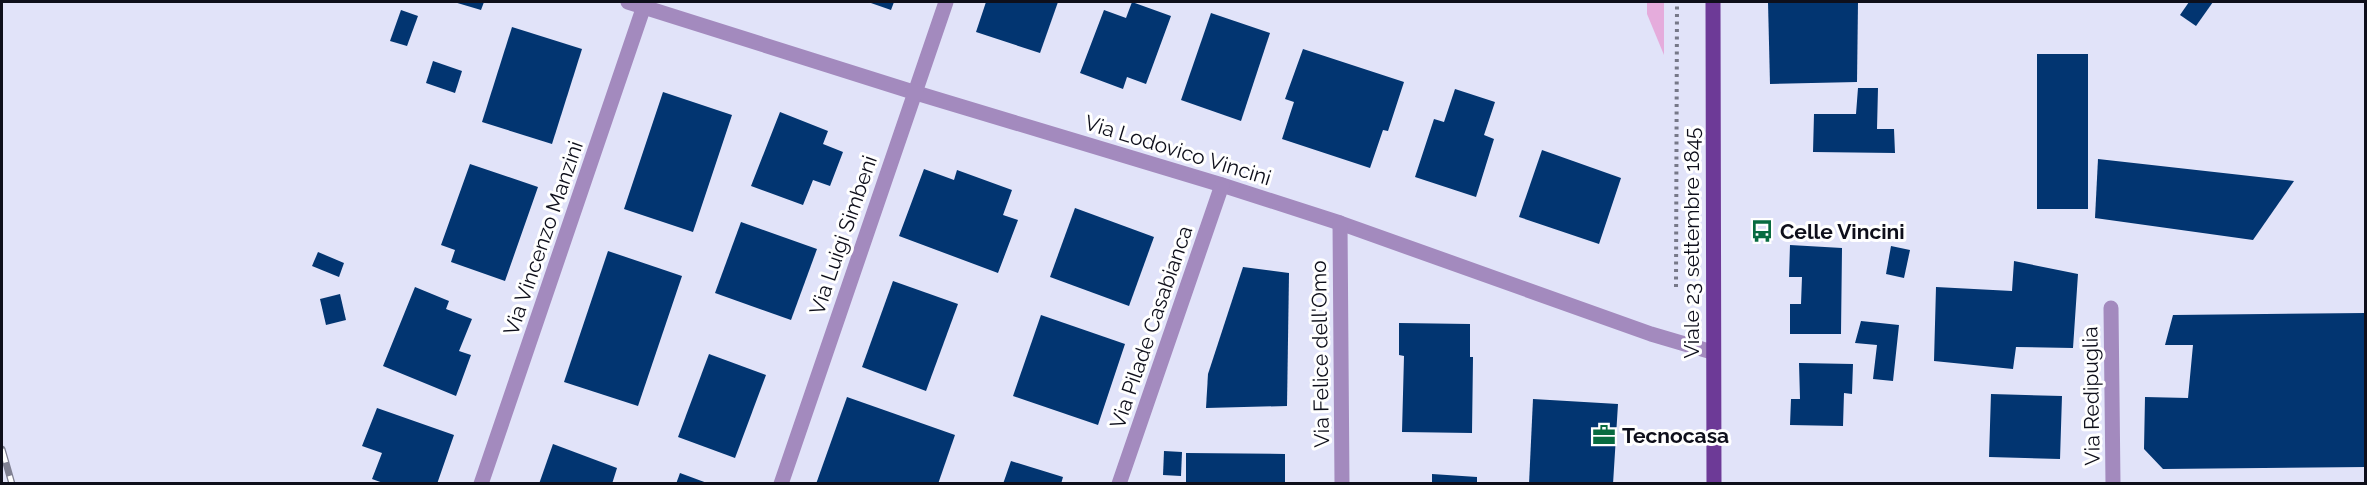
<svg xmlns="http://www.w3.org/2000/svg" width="2367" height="485" viewBox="0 0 2367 485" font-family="Raleway,sans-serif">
	<rect width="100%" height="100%" fill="#e1e3f9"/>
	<polygon fill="#e5acdc" points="1647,2 1664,2 1664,55 1647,14"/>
	<g fill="#023571">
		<polygon points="454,2 484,2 481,10"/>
		<polygon points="868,2 894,2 891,10"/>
		<polygon points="986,2 1058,2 1040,53 976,32"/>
		<polygon points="1132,2 1171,16 1146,84 1127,77 1123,89 1080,73 1104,10 1126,18"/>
		<polygon points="1768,2 1858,2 1857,82 1770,84"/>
		<polygon points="2189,2 2213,2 2196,26 2180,15"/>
		<polygon points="401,10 418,16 407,46 390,41"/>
		<polygon points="1211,13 1270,33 1241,121 1181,100"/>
		<polygon points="512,27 582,49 552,144 482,122"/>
		<polygon points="1303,49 1404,82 1388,131 1383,130 1370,168 1282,139 1294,102 1285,99"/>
		<rect x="2037" y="54" width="51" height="155"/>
		<polygon points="433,61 462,71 455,93 426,83"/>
		<polygon points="1858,88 1878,88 1877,129 1894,129 1895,153 1813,152 1814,114 1856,114"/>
		<polygon points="1455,89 1495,102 1484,135 1494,139 1476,197 1415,177 1434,119 1444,122"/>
		<polygon points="663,92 732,115 693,232 624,209"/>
		<polygon points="780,112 828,131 823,144 843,152 830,186 813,180 803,205 751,186"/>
		<polygon points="1542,150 1621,178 1599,244 1519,217"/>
		<polygon points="2098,159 2294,181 2253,240 2095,218"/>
		<polygon points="470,164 538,187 505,281 451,262 455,250 441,245"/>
		<polygon points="924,169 954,180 957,170 1012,190 1003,215 1018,220 998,273 899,236"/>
		<polygon points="1075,208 1154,237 1129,306 1050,277"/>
		<polygon points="741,222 817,249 791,320 715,293"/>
		<polygon points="1790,245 1842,248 1841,334 1790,334 1790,304 1801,304 1802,277 1789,277"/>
		<polygon points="1891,246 1910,250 1904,278 1886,274"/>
		<polygon points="608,251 682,276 638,406 564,382"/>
		<polygon points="318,252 344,263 339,277 312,266"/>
		<polygon points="2014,261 2078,274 2073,348 2016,347 2013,369 1934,361 1936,287 2012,291"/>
		<polygon points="1243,267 1289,273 1287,406 1206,408 1208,374"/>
		<polygon points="893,281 958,304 926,391 862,367"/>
		<polygon points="415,287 449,301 446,309 472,319 459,351 471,355 456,396 383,366"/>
		<polygon points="340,294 346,320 326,325 320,299"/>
		<polygon points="2366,313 2366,467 2163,469 2144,449 2145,397 2188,398 2193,345 2165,345 2173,315"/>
		<polygon points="1041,315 1125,344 1098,425 1013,396"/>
		<polygon points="1861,321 1899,325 1893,381 1873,379 1877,345 1855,343"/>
		<polygon points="1399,323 1470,324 1470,357 1473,357 1472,433 1402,432 1404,356 1399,355"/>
		<polygon points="709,354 766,375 735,458 678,437"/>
		<polygon points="1799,363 1853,364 1852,394 1844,393 1843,426 1790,425 1791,399 1800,399"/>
		<polygon points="1991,394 2062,396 2060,459 1989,457"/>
		<polygon points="847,397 955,435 938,484 816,484"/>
		<polygon points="1533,399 1618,404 1613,484 1529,484"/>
		<polygon points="377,408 454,435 437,484 386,484 372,479 382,453 362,446"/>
		<polygon points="553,444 617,468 612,484 539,484"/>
		<polygon points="1164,451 1182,452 1181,476 1163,475"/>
		<polygon points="1186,453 1285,454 1285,484 1186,484"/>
		<polygon points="1011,461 1063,477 1061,484 1003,484"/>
		<polygon points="680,473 707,483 707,484 676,484"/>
		<polygon points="1432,474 1477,477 1477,484 1432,484"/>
	</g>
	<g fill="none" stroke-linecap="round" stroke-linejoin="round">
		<polyline stroke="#767888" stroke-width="4" stroke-dasharray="3 4.5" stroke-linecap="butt" points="1676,287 1677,2"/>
		<g stroke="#a38abe" stroke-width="15">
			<polyline points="628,2 913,92 1222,185 1340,223 1651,334 1712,352"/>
			<polyline points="1340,223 1342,484"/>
			<polyline points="2111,308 2113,484"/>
			<polyline points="481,484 644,6"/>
			<polyline points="781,484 946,2"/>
			<polyline points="1119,484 1222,185"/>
		</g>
		<polyline stroke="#6d3a97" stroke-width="15" points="1713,2 1714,484"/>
		<g stroke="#808192" stroke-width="7">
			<polyline id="rail" points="2,449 12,484"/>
		</g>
		<use href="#rail" stroke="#fff" stroke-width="4.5" stroke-dasharray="14" stroke-linecap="butt"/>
	</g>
	<defs>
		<g id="bus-bare" transform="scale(1.8)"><path d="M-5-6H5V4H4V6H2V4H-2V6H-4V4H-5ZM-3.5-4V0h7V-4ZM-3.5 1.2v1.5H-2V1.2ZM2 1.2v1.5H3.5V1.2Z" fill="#086b40" stroke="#fff" stroke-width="2.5" paint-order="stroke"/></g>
		<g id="office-bare" transform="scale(1.8)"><path d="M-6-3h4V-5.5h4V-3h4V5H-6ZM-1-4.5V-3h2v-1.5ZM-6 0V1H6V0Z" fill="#086b40" stroke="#fff" stroke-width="2.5" paint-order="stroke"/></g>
	</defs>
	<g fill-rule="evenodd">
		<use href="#bus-bare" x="1762" y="231"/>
		<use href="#office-bare" x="1604" y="435"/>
	</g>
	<g text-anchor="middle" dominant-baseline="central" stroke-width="6" stroke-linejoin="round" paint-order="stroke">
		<g font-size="21" fill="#0e0f1b" stroke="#fff">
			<text transform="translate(1178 150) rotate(17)">Via Lodovico Vincini</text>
			<text transform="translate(843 235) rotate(-71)">Via Luigi Simbeni</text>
			<text transform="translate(543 238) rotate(-71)">Via Vincenzo Manzini</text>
			<text transform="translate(1691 243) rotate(-90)">Viale 23 settembre 1845</text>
			<text transform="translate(1151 327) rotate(-71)">Via Pilade Casabianca</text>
			<text transform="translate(1320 354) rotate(-91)">Via Felice dell'Omo</text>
			<text transform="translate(2091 396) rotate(-91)">Via Redipuglia</text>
		</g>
		<g font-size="21" font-weight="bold" fill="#0e0f1b" stroke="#fff" text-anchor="start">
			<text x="1780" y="231">Celle Vincini</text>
			<text x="1622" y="435">Tecnocasa</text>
		</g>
	</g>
	<rect width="2367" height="485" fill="none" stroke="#0e0f1b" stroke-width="6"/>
</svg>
